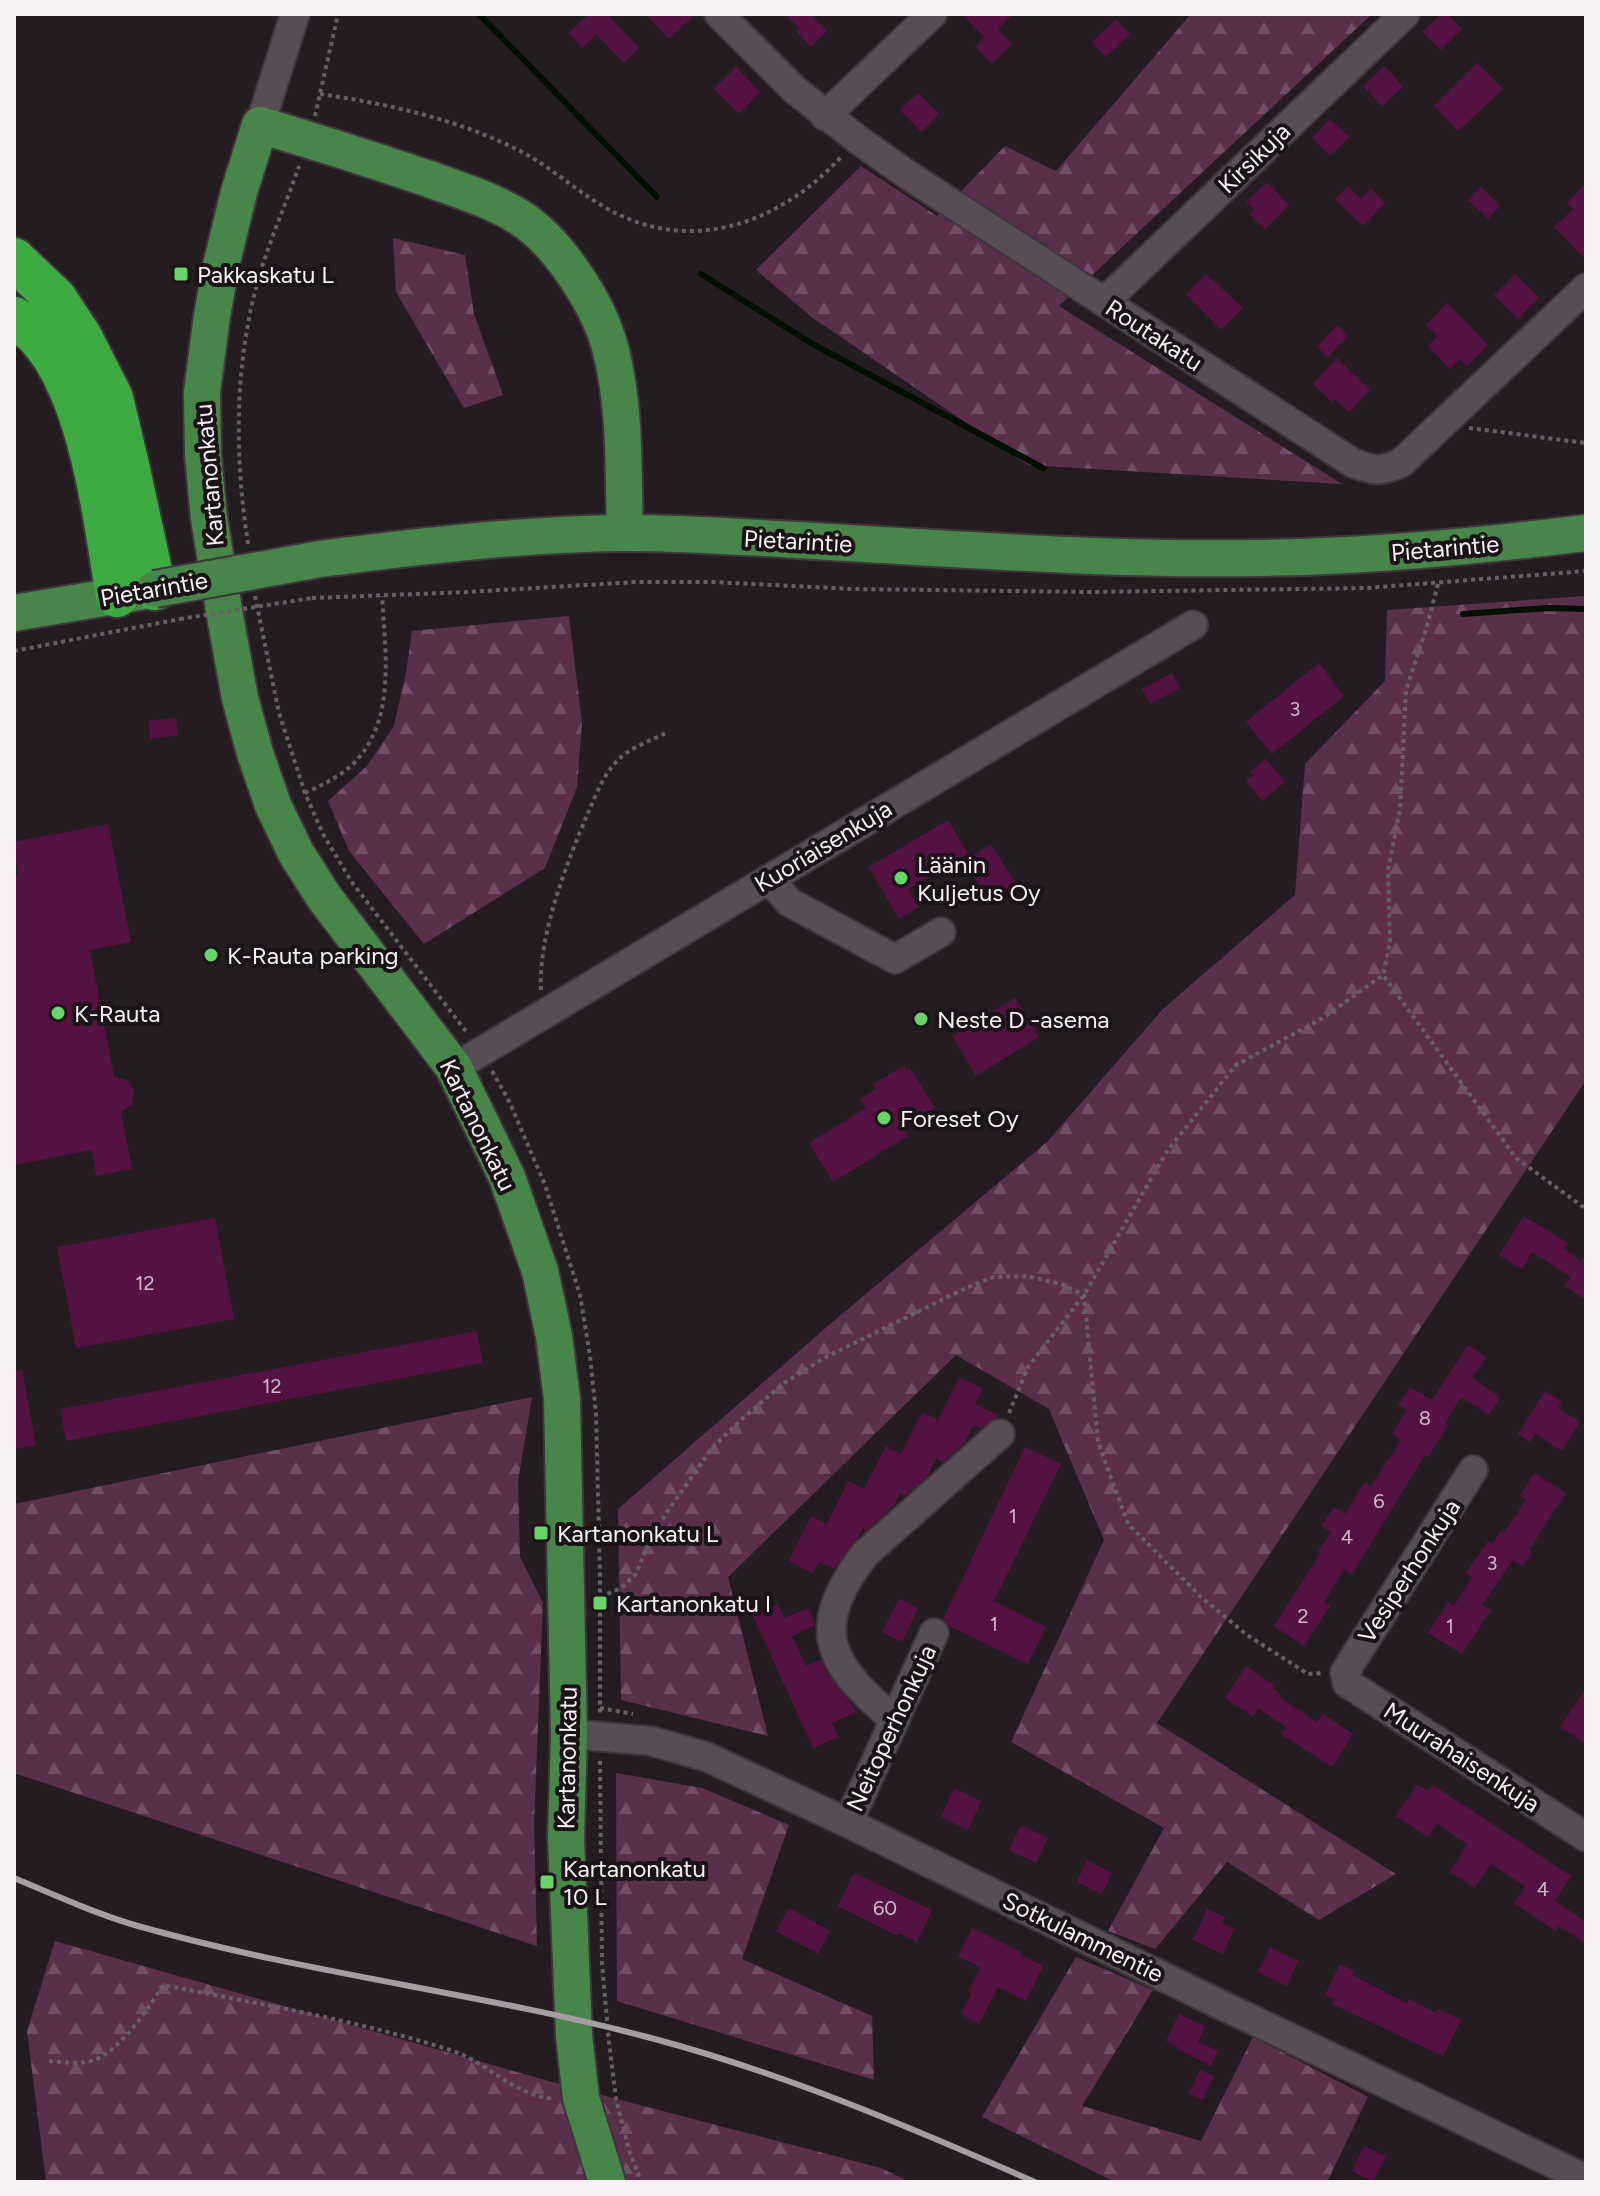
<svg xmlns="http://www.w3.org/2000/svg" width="1600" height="2196" viewBox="0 0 1600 2196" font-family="Figtree,sans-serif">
	<defs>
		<pattern id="forest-firs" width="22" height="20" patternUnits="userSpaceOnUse" patternTransform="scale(2)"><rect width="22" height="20" fill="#5a2f4c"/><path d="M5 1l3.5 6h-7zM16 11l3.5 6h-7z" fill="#724d66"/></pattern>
	</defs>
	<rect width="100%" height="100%" fill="#251c22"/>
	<g fill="url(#forest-firs)">
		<polygon points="1191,14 1372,14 1059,306 1342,484 1028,465 813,318 756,270 861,166 937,216 1005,146 1056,171"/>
		<polygon points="393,238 465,255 474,314 503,395 464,408 396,292"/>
		<polygon points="1586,596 1586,1080 1157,1723 1396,1874 1319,1920 1227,1862 1155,1949 1108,1931 1164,1828 1011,1742 1104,1540 1049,1409 956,1355 728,1577 768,1736 621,1700 618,1509 829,1325 1048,1141 1163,1009 1295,895 1305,764 1385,681 1387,610"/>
		<polygon points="569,616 582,723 577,787 545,868 424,944 349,851 328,801 367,766 394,726 406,673 412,631"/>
		<polygon points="532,1397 518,1481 520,1557 543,1603 534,1824 537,1946 14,1773 14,1504"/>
		<polygon points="616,1773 702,1788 789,1825 742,1959 872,2016 874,2080 617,2001"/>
		<polygon points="55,1941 552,2082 881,2168 910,2182 46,2182 27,2031"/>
		<polygon points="1076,1957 1153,1990 1082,2106 1201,2141 1253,2037 1368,2097 1327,2182 1115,2182 982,2117"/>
	</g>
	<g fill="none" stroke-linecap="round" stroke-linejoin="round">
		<g stroke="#010f01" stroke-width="6">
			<polyline points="479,14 657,197"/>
			<polyline points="701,274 811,343 1043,468"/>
			<polyline points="1463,614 1548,608 1586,609"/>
		</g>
	</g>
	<g fill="#541243">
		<polygon points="589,14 607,14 639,48 624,63 596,34 582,48 569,33"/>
		<polygon points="645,14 695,14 669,39"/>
		<polygon points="785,14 810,14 827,31 811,47 796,31 799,28"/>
		<polygon points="962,14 1013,14 998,29 1012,44 992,64 975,46 984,37"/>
		<polygon points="1441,14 1447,14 1462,29 1441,50 1422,32"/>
		<polygon points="1116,19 1130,34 1106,57 1092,42"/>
		<polygon points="1477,63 1503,89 1458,131 1434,106"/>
		<polygon points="1385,66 1403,87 1382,106 1363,86"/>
		<polygon points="736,67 760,92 739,114 714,89"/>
		<polygon points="918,93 939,114 921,132 900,110"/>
		<polygon points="1330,119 1349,137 1330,156 1312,138"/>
		<polygon points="1267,182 1289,205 1265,229 1249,214 1254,209 1246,202"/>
		<polygon points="1586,183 1586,260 1554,227 1573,209 1567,203"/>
		<polygon points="1348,186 1361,199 1371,189 1385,203 1363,226 1335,199"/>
		<polygon points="1481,187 1500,206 1488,219 1468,200"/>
		<polygon points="1206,274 1243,308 1221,330 1186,294"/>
		<polygon points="1515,274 1539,297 1518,319 1494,295"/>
		<polygon points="1447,303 1488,345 1467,366 1460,359 1450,369 1428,346 1437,336 1426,325"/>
		<polygon points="1337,325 1348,336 1328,357 1317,347"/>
		<polygon points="1337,358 1370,390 1349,412 1335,399 1332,402 1313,384"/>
		<polygon points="1319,663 1344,696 1272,754 1246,722"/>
		<polygon points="1172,673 1180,688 1150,704 1142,689"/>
		<polygon points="176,718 178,735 150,739 148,721"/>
		<polygon points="1266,759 1285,782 1262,801 1246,781 1254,775 1250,771"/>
		<polygon points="948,820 968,854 908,889 919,907 899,919 869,867"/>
		<polygon points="108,824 131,942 90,950 114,1077 127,1080 134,1091 132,1105 121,1112 132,1169 96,1176 92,1150 14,1165 14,877 18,876 14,842"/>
		<polygon points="991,844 1017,886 994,900 984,884 980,886 964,861"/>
		<polygon points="1015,998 1039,1037 976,1076 952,1036"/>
		<polygon points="904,1066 907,1070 910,1068 935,1108 904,1127 908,1136 833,1182 809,1143 866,1108 861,1099 876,1089 873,1084"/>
		<polygon points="1524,1216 1568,1243 1564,1249 1581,1261 1586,1254 1586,1300 1565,1286 1571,1277 1532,1252 1522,1269 1499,1255"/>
		<polygon points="215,1218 234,1319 76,1348 57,1247"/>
		<polygon points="477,1331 483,1363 66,1441 60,1409"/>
		<polygon points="1468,1345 1486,1357 1472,1378 1500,1397 1489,1415 1461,1397 1445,1423 1448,1425 1428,1457 1425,1455 1352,1574 1344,1569 1324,1602 1330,1606 1304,1646 1274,1626 1320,1554 1318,1552 1331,1532 1321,1526 1334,1507 1345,1514 1365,1482 1371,1486 1401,1440 1392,1434 1407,1410 1398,1405 1410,1387 1432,1400"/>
		<polygon points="22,1370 36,1445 14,1449 14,1371"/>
		<polygon points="959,1377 983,1389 975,1404 998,1415 997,1417 981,1428 973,1425 964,1443 943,1462 936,1458 928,1476 905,1496 900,1493 894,1505 867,1530 863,1528 858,1537 834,1569 819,1562 813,1573 789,1561 811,1516 827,1524 848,1481 864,1489 886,1446 901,1454 922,1412 938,1420"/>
		<polygon points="1545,1391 1562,1402 1558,1408 1580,1422 1562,1451 1536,1434 1530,1442 1518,1434"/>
		<polygon points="1025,1447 1061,1464 994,1601 1046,1627 1028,1664 948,1625 943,1619"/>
		<polygon points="1534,1473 1566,1493 1529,1550 1532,1552 1523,1567 1513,1560 1482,1605 1491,1610 1462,1654 1428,1633 1448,1602 1454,1606 1472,1577 1466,1573 1488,1541 1492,1544 1501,1531 1504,1533 1526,1500 1520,1496"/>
		<polygon points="899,1599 918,1608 902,1642 882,1632"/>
		<polygon points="778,1604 784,1618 808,1608 815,1625 792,1636 806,1666 821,1659 827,1672 852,1704 856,1712 832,1723 838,1737 813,1748 753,1616"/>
		<polygon points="1246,1666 1274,1685 1272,1688 1281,1694 1279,1697 1317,1722 1323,1714 1353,1734 1332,1767 1281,1734 1286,1727 1258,1708 1253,1717 1225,1698"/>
		<polygon points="1586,1688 1586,1744 1560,1727"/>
		<polygon points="1417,1784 1428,1791 1433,1785 1571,1876 1555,1901 1586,1922 1586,1944 1559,1926 1556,1931 1514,1903 1525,1886 1491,1864 1475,1888 1450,1872 1467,1844 1437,1824 1428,1837 1396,1816"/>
		<polygon points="954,1788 981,1801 968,1830 941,1817"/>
		<polygon points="1021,1825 1048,1838 1036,1863 1009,1850"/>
		<polygon points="1087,1860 1112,1873 1102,1894 1077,1882"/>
		<polygon points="854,1873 932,1910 917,1942 899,1933 898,1936 838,1906"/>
		<polygon points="789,1908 830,1931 818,1954 776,1931"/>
		<polygon points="1207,1909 1225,1917 1222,1924 1234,1929 1223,1954 1193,1940"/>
		<polygon points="972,1928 1021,1952 1020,1954 1043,1966 1026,2001 998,1987 979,2024 961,2014 971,1994 968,1992 980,1967 958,1956"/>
		<polygon points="1270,1947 1298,1961 1287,1986 1258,1972"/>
		<polygon points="1340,1964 1354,1971 1352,1975 1407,2003 1409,1999 1436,2013 1438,2009 1461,2020 1443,2056 1332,2004 1334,1999 1325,1995"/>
		<polygon points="1179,2014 1205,2026 1198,2042 1218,2051 1211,2066 1177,2049 1178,2047 1166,2041"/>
		<polygon points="1200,2070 1214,2076 1203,2100 1189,2093"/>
		<polygon points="1364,2146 1386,2156 1373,2182 1352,2171"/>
	</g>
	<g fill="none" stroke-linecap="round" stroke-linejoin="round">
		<g stroke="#3d363a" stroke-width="32">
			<g id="minor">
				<path d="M719 14 795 90 857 139 908 175 1353 463C1374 471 1380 472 1401 463L1586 288"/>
				<polyline points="825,116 932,14"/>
				<polyline points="260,125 295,14"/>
				<polyline points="1104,302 1405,14"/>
				<polyline points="769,879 789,902 895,959 941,932"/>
				<polyline points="454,1068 1193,625"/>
				<polyline points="1473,1470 1345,1672 1347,1683 1586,1837"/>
				<path d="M895 1720C827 1664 808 1629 865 1554L1000 1434"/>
				<polyline points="569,1734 651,1741 707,1757 848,1823 1213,2001 1586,2179"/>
				<polyline points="848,1823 934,1633"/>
			</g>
		</g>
		<g stroke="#3d363a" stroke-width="40">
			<g id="major">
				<path d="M320 559C421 546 523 534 625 533 699 533 774 539 848 543 983 551 1120 560 1255 558 1366 557 1476 546 1586 533"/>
				<polyline points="14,613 145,591"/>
				<path d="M607 2182 581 2098 574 2035 566 1838 569 1734 562 1399 554 1336 540 1271 507 1177 454 1068 324 897 296 853 273 805 255 753 240 698 225 616 209 518 203 456 202 392 212 316 221 266 239 192 260 125C317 142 373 160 429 179 459 190 492 200 519 217 559 242 600 306 611 351 626 410 623 473 625 533"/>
			</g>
		</g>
		<g stroke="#3d363a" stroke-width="46">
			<g id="highway">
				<polyline points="14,259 56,299 81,337 112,398 128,465 155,589"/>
				<path d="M14 318C88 358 104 520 117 596"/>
			</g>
		</g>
		<g stroke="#675f64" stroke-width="4" stroke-dasharray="4 4" stroke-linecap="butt">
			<path d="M320 94C387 104 453 118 514 148 546 163 571 187 601 205 686 257 778 226 842 156"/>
			<polyline points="315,116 338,14"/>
			<polyline points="1469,428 1586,443"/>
			<path d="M248 544C234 453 234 359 261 270 272 235 287 201 299 166"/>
			<polyline points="1438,584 1426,629 1406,690 1400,810 1388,870 1390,943 1383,975 1516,1158 1586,1209"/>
			<polyline points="255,596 279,713 305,793 323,834 351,881 468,1034"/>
			<polyline points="312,598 468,592 636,582 713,582 853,589 1089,592 1367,588 1586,571"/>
			<polyline points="14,651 180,619"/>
			<path d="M305 793C322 785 339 777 353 764 397 720 385 652 382 596"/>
			<path d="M541 990C538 936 567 862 588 813 596 795 604 773 618 760 631 747 650 741 666 733"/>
			<polyline points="492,1071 509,1101 545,1185 580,1295 590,1356 596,1414 600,1574 600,1716"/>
			<polyline points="1009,1413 1028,1367 1084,1295 1167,1151 1236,1065 1323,1018 1383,975"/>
			<polyline points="600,1597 621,1588 636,1574 648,1545 665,1515 712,1448 743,1418 784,1383 826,1357 964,1289 993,1277 1027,1276 1061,1284 1084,1295 1098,1442 1128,1524 1201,1597 1247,1635 1308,1674 1323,1673"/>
			<polyline points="600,1708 633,1714"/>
			<polyline points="600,1761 602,1964 609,2042 616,2099 629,2150 641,2182"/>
			<path d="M49 2061C64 2062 80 2065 94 2060 120 2051 149 2008 163 1985 259 2004 357 2020 450 2050 488 2062 512 2095 554 2099"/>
		</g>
		<use href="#minor" stroke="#584d54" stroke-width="28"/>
		<use href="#major" stroke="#488549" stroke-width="36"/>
		<use href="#highway" stroke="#3eab42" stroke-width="42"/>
		<path stroke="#a59da2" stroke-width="6" d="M14 1878C55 1895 96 1914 138 1926 307 1974 482 1993 651 2038 783 2073 910 2127 1035 2182"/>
		<g stroke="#3d363a" stroke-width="40" stroke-linecap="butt">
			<polyline id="major-bridge" points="155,589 320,559"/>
		</g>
		<polyline stroke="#675f64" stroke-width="4" stroke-dasharray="4 4" stroke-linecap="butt" points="180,619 312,598"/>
		<use href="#major-bridge" stroke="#488549" stroke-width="36"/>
	</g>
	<g fill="#66d467" stroke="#1c1319" stroke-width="3">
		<rect x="173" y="266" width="16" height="16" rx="4"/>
		<circle cx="901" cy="878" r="8"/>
		<circle cx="211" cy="955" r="8"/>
		<circle cx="58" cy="1013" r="8"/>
		<circle cx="921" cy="1019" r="8"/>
		<circle cx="884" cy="1118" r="8"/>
		<rect x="533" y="1525" width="16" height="16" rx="4"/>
		<rect x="592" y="1595" width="16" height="16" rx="4"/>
		<rect x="539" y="1874" width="16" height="16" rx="4"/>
	</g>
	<g text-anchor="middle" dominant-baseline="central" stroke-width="8" stroke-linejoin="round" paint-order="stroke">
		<g font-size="20" fill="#ceb8c8">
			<text x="1295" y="709">3</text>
			<text x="145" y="1283">12</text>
			<text x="272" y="1386">12</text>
			<text x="1425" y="1418">8</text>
			<text x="1379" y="1501">6</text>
			<text x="1013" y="1516">1</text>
			<text x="1347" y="1537">4</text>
			<text x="1492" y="1563">3</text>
			<text x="1303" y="1616">2</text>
			<text x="994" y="1624">1</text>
			<text x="1450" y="1626">1</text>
			<text x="1543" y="1889">4</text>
			<text x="885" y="1908">60</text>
		</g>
		<g font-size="24" fill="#f7f0f4" stroke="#1c1319">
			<text transform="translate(1254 158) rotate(-44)">Kirsikuja</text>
			<text transform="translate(1154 335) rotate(33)">Routakatu</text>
			<text transform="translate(209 475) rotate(-95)">Kartanonkatu</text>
			<text transform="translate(798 541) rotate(3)">Pietarintie</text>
			<text transform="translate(1445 548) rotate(-5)">Pietarintie</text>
			<text transform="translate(154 589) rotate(-10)">Pietarintie</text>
			<text transform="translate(823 846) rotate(-31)">Kuoriaisenkuja</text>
			<text transform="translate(478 1125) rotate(64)">Kartanonkatu</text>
			<text transform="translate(1409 1571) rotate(-57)">Vesiperhonkuja</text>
			<text transform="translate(891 1728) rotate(-65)">Neitoperhonkuja</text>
			<text transform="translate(1462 1757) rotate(33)">Muurahaisenkuja</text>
			<text transform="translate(567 1758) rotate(-89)">Kartanonkatu</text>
			<text transform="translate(1083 1937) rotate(26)">Sotkulammentie</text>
		</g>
		<g font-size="24" fill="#f7f0f4" stroke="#1c1319" text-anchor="start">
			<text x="197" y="274">Pakkaskatu L</text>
			<text x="917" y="864">Läänin<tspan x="917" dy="28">Kuljetus Oy</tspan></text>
			<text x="227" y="955">K-Rauta parking</text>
			<text x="74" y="1013">K-Rauta</text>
			<text x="937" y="1019">Neste D -asema</text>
			<text x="900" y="1118">Foreset Oy</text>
			<text x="557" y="1533">Kartanonkatu L</text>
			<text x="616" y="1603">Kartanonkatu I</text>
			<text x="563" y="1868">Kartanonkatu<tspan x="563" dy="28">10 L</tspan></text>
		</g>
	</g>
	<rect width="1600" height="2196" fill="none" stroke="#f7f0f4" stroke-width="32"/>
</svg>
